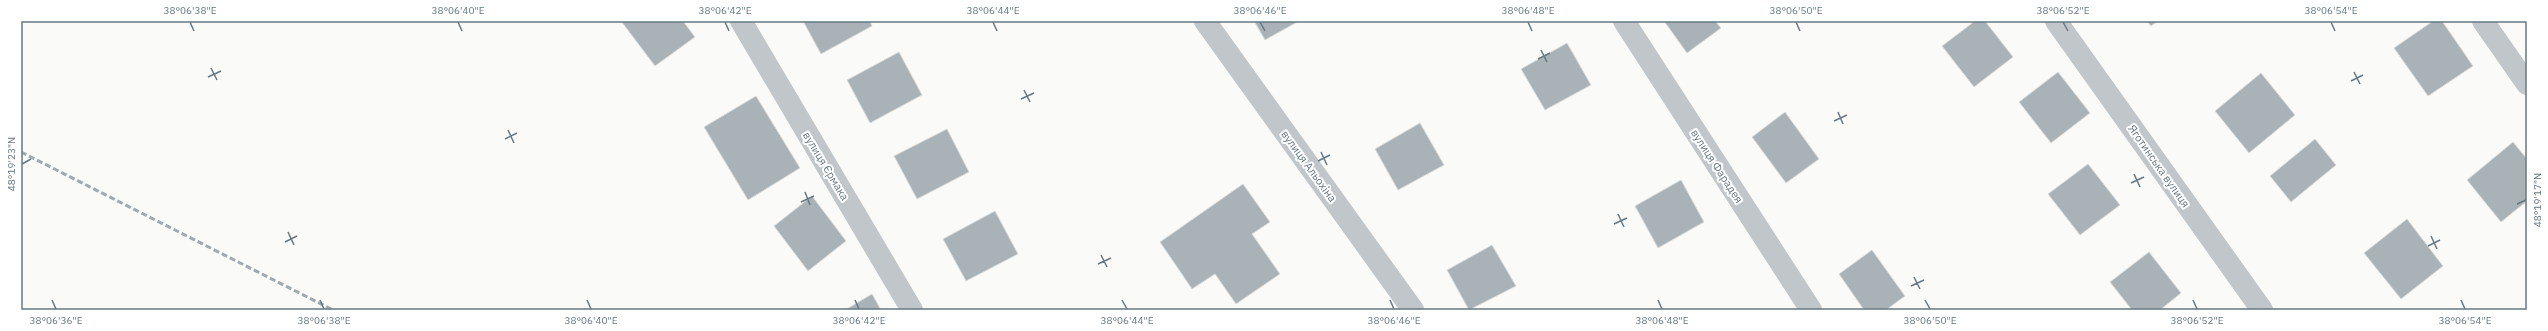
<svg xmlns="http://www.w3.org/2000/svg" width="2548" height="331" viewBox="0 0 2548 331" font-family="'IBM Plex Sans',sans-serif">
	<rect width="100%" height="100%" fill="#fafaf8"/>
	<g fill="#a8b2b7" stroke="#dcdcda">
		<polygon points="621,21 683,21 695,37 655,66"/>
		<polygon points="803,21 870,21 872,26 821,54"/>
		<polygon points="1254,21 1299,21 1265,40"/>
		<polygon points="1664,21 1715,21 1721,28 1687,53"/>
		<polygon points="1975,21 1985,21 2013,57 1974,87 1942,46"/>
		<polygon points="2147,21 2158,21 2151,26"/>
		<polygon points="2433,21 2442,21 2473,66 2428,96 2394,48"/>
		<polygon points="1567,43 1591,85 1545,110 1521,69"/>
		<polygon points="899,52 922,95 870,123 847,80"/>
		<polygon points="2058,72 2090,113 2051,143 2019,102"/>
		<polygon points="2261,73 2295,115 2249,153 2215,111"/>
		<polygon points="756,96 800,168 748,200 704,127"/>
		<polygon points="1785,112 1819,159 1786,183 1752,137"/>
		<polygon points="1420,123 1444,165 1398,190 1375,149"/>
		<polygon points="947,129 969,172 917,199 894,156"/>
		<polygon points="2315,139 2336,165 2291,202 2270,176"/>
		<polygon points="2513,142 2527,159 2527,201 2501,222 2467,180"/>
		<polygon points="2088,164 2120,205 2080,235 2048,194"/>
		<polygon points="1681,180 1704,222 1658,248 1635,206"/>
		<polygon points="1243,184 1270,222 1252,234 1280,274 1236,304 1215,274 1192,289 1160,242"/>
		<polygon points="812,196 846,241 808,271 774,226"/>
		<polygon points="995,211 1018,254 966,281 943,239"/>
		<polygon points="2407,219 2443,266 2401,299 2364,253"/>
		<polygon points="1492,245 1516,286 1469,310 1447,270"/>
		<polygon points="1872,250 1905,296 1886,310 1864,310 1839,274"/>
		<polygon points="2149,252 2181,293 2160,310 2132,310 2110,282"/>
		<polygon points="872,294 881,310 845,310"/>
	</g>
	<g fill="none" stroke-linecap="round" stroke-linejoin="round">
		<g stroke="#c1c6ca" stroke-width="22">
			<polyline points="741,21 912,310"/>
			<polyline points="1205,21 1413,310"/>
			<polyline points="1624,21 1811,310"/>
			<polyline points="2056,21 2262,310"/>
			<polyline points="2483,21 2527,84"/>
		</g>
		<polyline stroke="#a1a9ae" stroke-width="3" stroke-dasharray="6 3" stroke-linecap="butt" points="21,152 333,310"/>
	</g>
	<path fill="none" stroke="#667882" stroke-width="1.5" d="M190 22 194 31M458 22 462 31M725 22 729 31M993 22 997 31M1260 22 1265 31M1528 22 1532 31M1796 22 1800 31M2063 22 2068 31M2331 22 2335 31M1541 50 1547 62M1538 59 1550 53M211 68 217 80M2354 72 2360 84M208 77 221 71M2351 81 2363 75M1024 90 1030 102M1021 99 1034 93M1838 112 1843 124M1834 121 1847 115M508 130 514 143M505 139 517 133M1321 152 1327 165M1318 161 1330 155M22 164 31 159M2134 174 2140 187M2131 183 2144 177M805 192 810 205M801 202 814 196M2517 204 2526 200M1618 214 1624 227M1614 224 1627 218M288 232 294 245M2431 236 2437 249M285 242 297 236M2428 246 2440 240M1101 255 1107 267M1098 264 1111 258M1914 277 1920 289M1911 286 1924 280M52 300 56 309M320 300 324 309M587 300 591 309M855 300 859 309M1122 300 1127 309M1390 300 1394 309M1658 300 1662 309M1925 300 1930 309M2193 300 2197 309M2461 300 2465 309"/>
	<g text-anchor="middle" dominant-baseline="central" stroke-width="4" stroke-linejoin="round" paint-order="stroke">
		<g font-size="11" fill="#667882" stroke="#fff">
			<text transform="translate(826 166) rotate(59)">вулиця Єрмака</text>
			<text transform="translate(1309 166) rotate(54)">вулиця Альохіна</text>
			<text transform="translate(1717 166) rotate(57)">вулиця Фарадея</text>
			<text transform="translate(2159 166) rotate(55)">Яготинська вулиця</text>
		</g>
	</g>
	<rect width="2548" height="331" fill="none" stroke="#ffffff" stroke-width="44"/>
	<rect x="22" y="22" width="2504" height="287" fill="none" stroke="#667882" stroke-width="1.5"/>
	<g font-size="10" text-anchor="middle" fill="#667882">
		<text x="190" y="14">38°06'38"E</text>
		<text x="458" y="14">38°06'40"E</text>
		<text x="725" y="14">38°06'42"E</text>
		<text x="993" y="14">38°06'44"E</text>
		<text x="1260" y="14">38°06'46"E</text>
		<text x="1528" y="14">38°06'48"E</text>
		<text x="1796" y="14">38°06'50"E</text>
		<text x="2063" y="14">38°06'52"E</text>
		<text x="2331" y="14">38°06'54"E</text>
		<text transform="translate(11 164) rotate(-90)" y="4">48°19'23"N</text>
		<text transform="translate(2537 200) rotate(-90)" y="4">48°19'17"N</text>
		<text x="56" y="324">38°06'36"E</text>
		<text x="324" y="324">38°06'38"E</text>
		<text x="591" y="324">38°06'40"E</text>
		<text x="859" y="324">38°06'42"E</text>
		<text x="1127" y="324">38°06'44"E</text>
		<text x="1394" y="324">38°06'46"E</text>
		<text x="1662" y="324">38°06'48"E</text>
		<text x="1930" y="324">38°06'50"E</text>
		<text x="2197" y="324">38°06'52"E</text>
		<text x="2465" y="324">38°06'54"E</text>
	</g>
</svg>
